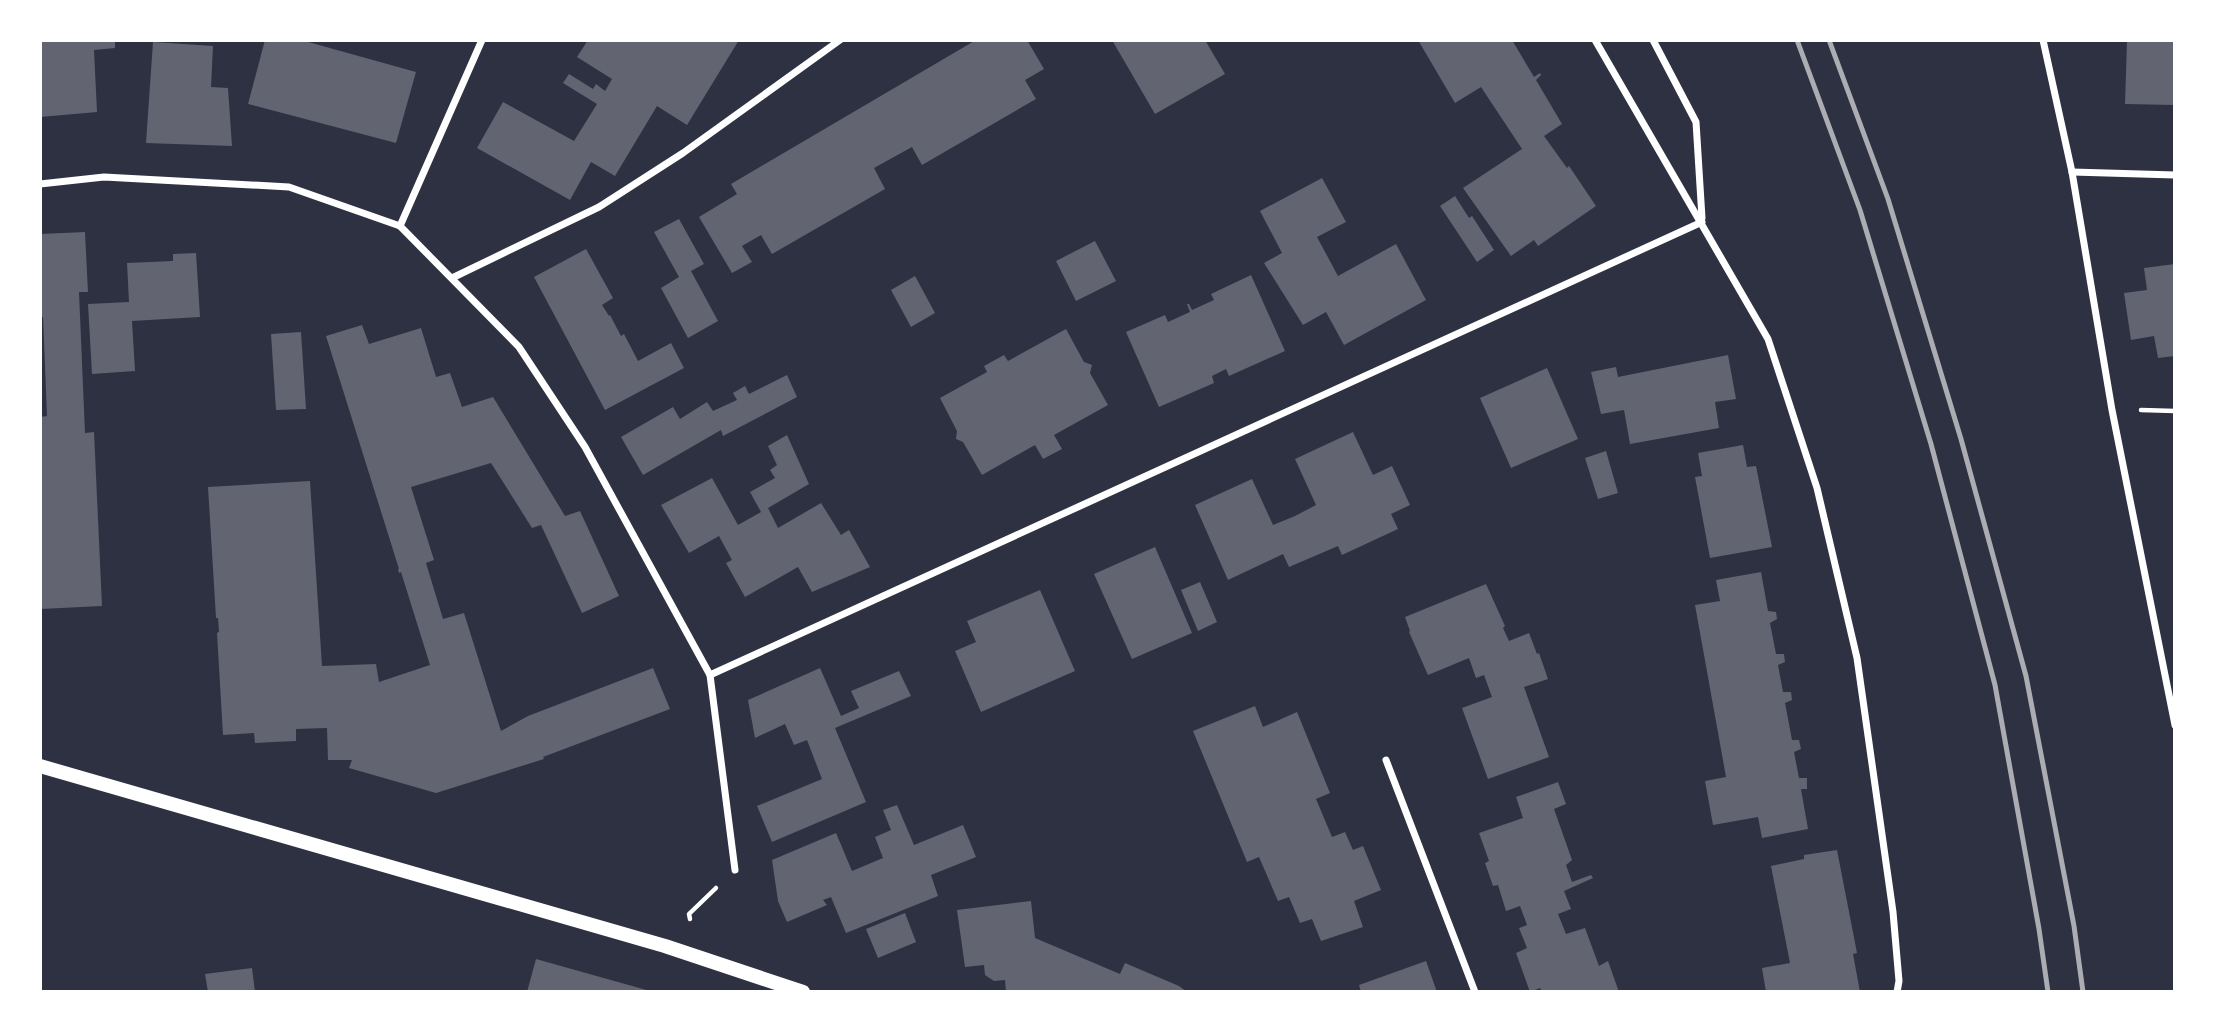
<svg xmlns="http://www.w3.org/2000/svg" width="2215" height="1032" viewBox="0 0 2215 1032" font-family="Signika,sans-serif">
	<rect width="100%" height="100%" fill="#2d3142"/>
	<g fill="#626471">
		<polygon points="40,40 115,40 115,48 94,50 97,112 40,117"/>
		<polygon points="265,40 301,40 416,72 396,143 248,104"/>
		<polygon points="588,40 739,40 687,125 657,106 615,176 591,162 570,200 477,148 503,102 574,141 597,104 563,83 569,74 593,89 596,84 605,91 612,79 577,57"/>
		<polygon points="976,40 1027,40 1044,69 1025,80 1036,99 922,165 912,147 874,168 885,189 772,254 761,235 742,246 752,262 732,273 699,217 737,194 731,184"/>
		<polygon points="1112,40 1205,40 1225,74 1155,114"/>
		<polygon points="1418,40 1497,40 1498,42 1502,40 1512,40 1534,77 1540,73 1541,75 1536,80 1562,124 1544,136 1567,168 1569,166 1596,206 1538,246 1534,240 1511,256 1463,188 1522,149 1481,87 1455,103"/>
		<polygon points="2127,40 2175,40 2175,105 2125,104"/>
		<polygon points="153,42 213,46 211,87 228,88 232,146 146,143"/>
		<polygon points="1322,178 1346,222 1317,237 1338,276 1396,244 1426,300 1344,345 1326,312 1303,325 1264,263 1282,253 1260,211"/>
		<polygon points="1455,196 1469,218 1472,216 1494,250 1477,262 1440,206"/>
		<polygon points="679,219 704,264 691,271 718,321 688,338 661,288 679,277 654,232"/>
		<polygon points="85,232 88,292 79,292 85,433 94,432 102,606 40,609 40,417 47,416 43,317 40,317 40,234"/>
		<polygon points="1095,241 1116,281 1076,301 1056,261"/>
		<polygon points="586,249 613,298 602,305 609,316 610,315 621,336 624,334 638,361 671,343 684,368 605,410 534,277"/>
		<polygon points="196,253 200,317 132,321 135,371 92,374 88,304 129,302 127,263 173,261 173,254"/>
		<polygon points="2175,264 2175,356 2158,358 2154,336 2131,340 2124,293 2147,290 2144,268"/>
		<polygon points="1251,275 1285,351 1229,376 1226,369 1212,376 1214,383 1159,407 1126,332 1165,315 1168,322 1190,312 1187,304 1189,304 1192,310 1214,300 1211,294"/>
		<polygon points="915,276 935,313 911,327 891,290"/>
		<polygon points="362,325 369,344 421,328 436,377 450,373 462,407 493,397 565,516 580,511 619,596 582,613 541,525 532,528 491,463 411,487 434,560 426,563 443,619 464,613 501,731 528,716 653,668 670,709 543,757 544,759 436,793 349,768 352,760 328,760 327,728 296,729 296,741 274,742 255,743 254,733 223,735 217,633 219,632 218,618 216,618 208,487 310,481 322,666 376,664 379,682 430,665 401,572 399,573 398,569 399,569 326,336"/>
		<polygon points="1066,329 1084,362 1092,365 1090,373 1108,405 1054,435 1062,449 1043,459 1035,445 982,475 963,442 956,439 957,431 940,398 987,372 984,366 1004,355 1008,361"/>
		<polygon points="301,332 306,409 276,410 271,334"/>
		<polygon points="1728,355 1736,399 1715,402 1719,428 1630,444 1624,410 1601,414 1591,372 1616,367 1618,377"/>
		<polygon points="1547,368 1578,439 1511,468 1480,398"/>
		<polygon points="787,375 797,397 723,436 721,430 643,475 621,437 673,407 680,419 707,402 713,411 737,400 733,393 745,386 749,394"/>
		<polygon points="1353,432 1373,475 1392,466 1410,505 1391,514 1398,529 1342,555 1338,546 1289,567 1283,554 1228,580 1195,505 1252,479 1273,525 1295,516 1316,505 1295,459"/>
		<polygon points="787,435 809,484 768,508 778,528 821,503 841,535 849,530 870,567 812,592 798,567 745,597 726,563 732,560 719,536 689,553 661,505 712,478 738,525 761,512 750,492 775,478 770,470 777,465 768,446"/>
		<polygon points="1743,445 1747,467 1756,466 1772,547 1710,558 1695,477 1702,476 1698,453"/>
		<polygon points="1606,451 1618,493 1598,499 1585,458"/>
		<polygon points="1155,547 1192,633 1132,659 1094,574"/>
		<polygon points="1761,572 1768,611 1776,612 1777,619 1770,623 1776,654 1784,654 1785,662 1778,665 1783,692 1791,692 1792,700 1785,703 1792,740 1799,740 1801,749 1794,752 1799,778 1807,778 1807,789 1801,789 1808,829 1762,838 1758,817 1713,825 1705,781 1726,777 1695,605 1720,601 1716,580"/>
		<polygon points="1200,582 1217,622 1198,631 1181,590"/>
		<polygon points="1486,584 1505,626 1503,628 1509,641 1529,633 1537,654 1539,653 1548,679 1524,687 1549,757 1488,779 1462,708 1492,697 1484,675 1476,678 1469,658 1428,675 1409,632 1410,631 1405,617"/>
		<polygon points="1040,590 1075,671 981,712 955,651 976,642 967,621"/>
		<polygon points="820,668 841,716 859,708 851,691 899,671 911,696 835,728 866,802 772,842 757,806 822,779 807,740 794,745 785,724 755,738 748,700"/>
		<polygon points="1255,706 1263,727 1297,712 1330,793 1316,799 1332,837 1345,832 1353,850 1363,846 1381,890 1354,901 1363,927 1321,941 1312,919 1300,923 1289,897 1278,901 1259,857 1247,862 1193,731"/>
		<polygon points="1558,782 1566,804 1554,809 1572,860 1566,865 1572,882 1591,875 1593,878 1564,891 1571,909 1558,914 1566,934 1585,928 1599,966 1608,961 1619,992 1542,992 1540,988 1530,992 1516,953 1527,948 1519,928 1527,925 1520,906 1506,911 1498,885 1493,886 1485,863 1489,861 1479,833 1523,818 1516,797"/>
		<polygon points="897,805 914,845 963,825 976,857 931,875 938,896 846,933 831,897 823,900 827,905 787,922 778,901 772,860 836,833 852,871 883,858 875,837 891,830 883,810"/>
		<polygon points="1837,850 1857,953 1853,954 1860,992 1766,992 1762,968 1790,963 1771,866 1804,859 1804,855"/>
		<polygon points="1031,901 1035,938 1120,974 1125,963 1179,986 1187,992 1006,992 1005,980 994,981 985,975 984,965 965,967 957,910"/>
		<polygon points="905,913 916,942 878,958 866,929"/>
		<polygon points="536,959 650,991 650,992 527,992"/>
		<polygon points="1426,961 1437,992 1361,992 1359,985"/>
		<polygon points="252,968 255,992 208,992 205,974"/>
	</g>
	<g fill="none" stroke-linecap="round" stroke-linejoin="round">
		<g stroke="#fff" stroke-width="4.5">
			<polyline points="2141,410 2175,411"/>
			<polyline points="690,919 689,914 716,888"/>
		</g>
		<g stroke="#fff" stroke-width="7">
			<polyline points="1595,40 1768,339 1817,488 1857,658 1893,912 1899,981 1897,992"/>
			<polyline points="1653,40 1696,122 1702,218"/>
			<polyline points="2043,40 2072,172 2112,410 2175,725"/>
			<polyline points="2072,172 2175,175"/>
			<polyline points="40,184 104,177 289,187 400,226 519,347 585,447 710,675 735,870"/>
			<polyline points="400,226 482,40"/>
			<polyline points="452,278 599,207 683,153 840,40"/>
			<polyline points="710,675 1702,222"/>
			<polyline points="1386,760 1475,992"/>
		</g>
		<polyline stroke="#fff" stroke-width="14" points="40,766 665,946 803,992"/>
		<g stroke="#abadb3" stroke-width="5">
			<polyline points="1797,40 1860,210 1931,444 1995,685 2039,929 2048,992"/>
			<polyline points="1829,40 1888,199 1961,439 2026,676 2074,926 2083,992"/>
		</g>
	</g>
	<rect width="2215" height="1032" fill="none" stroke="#ffffff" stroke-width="84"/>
</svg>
